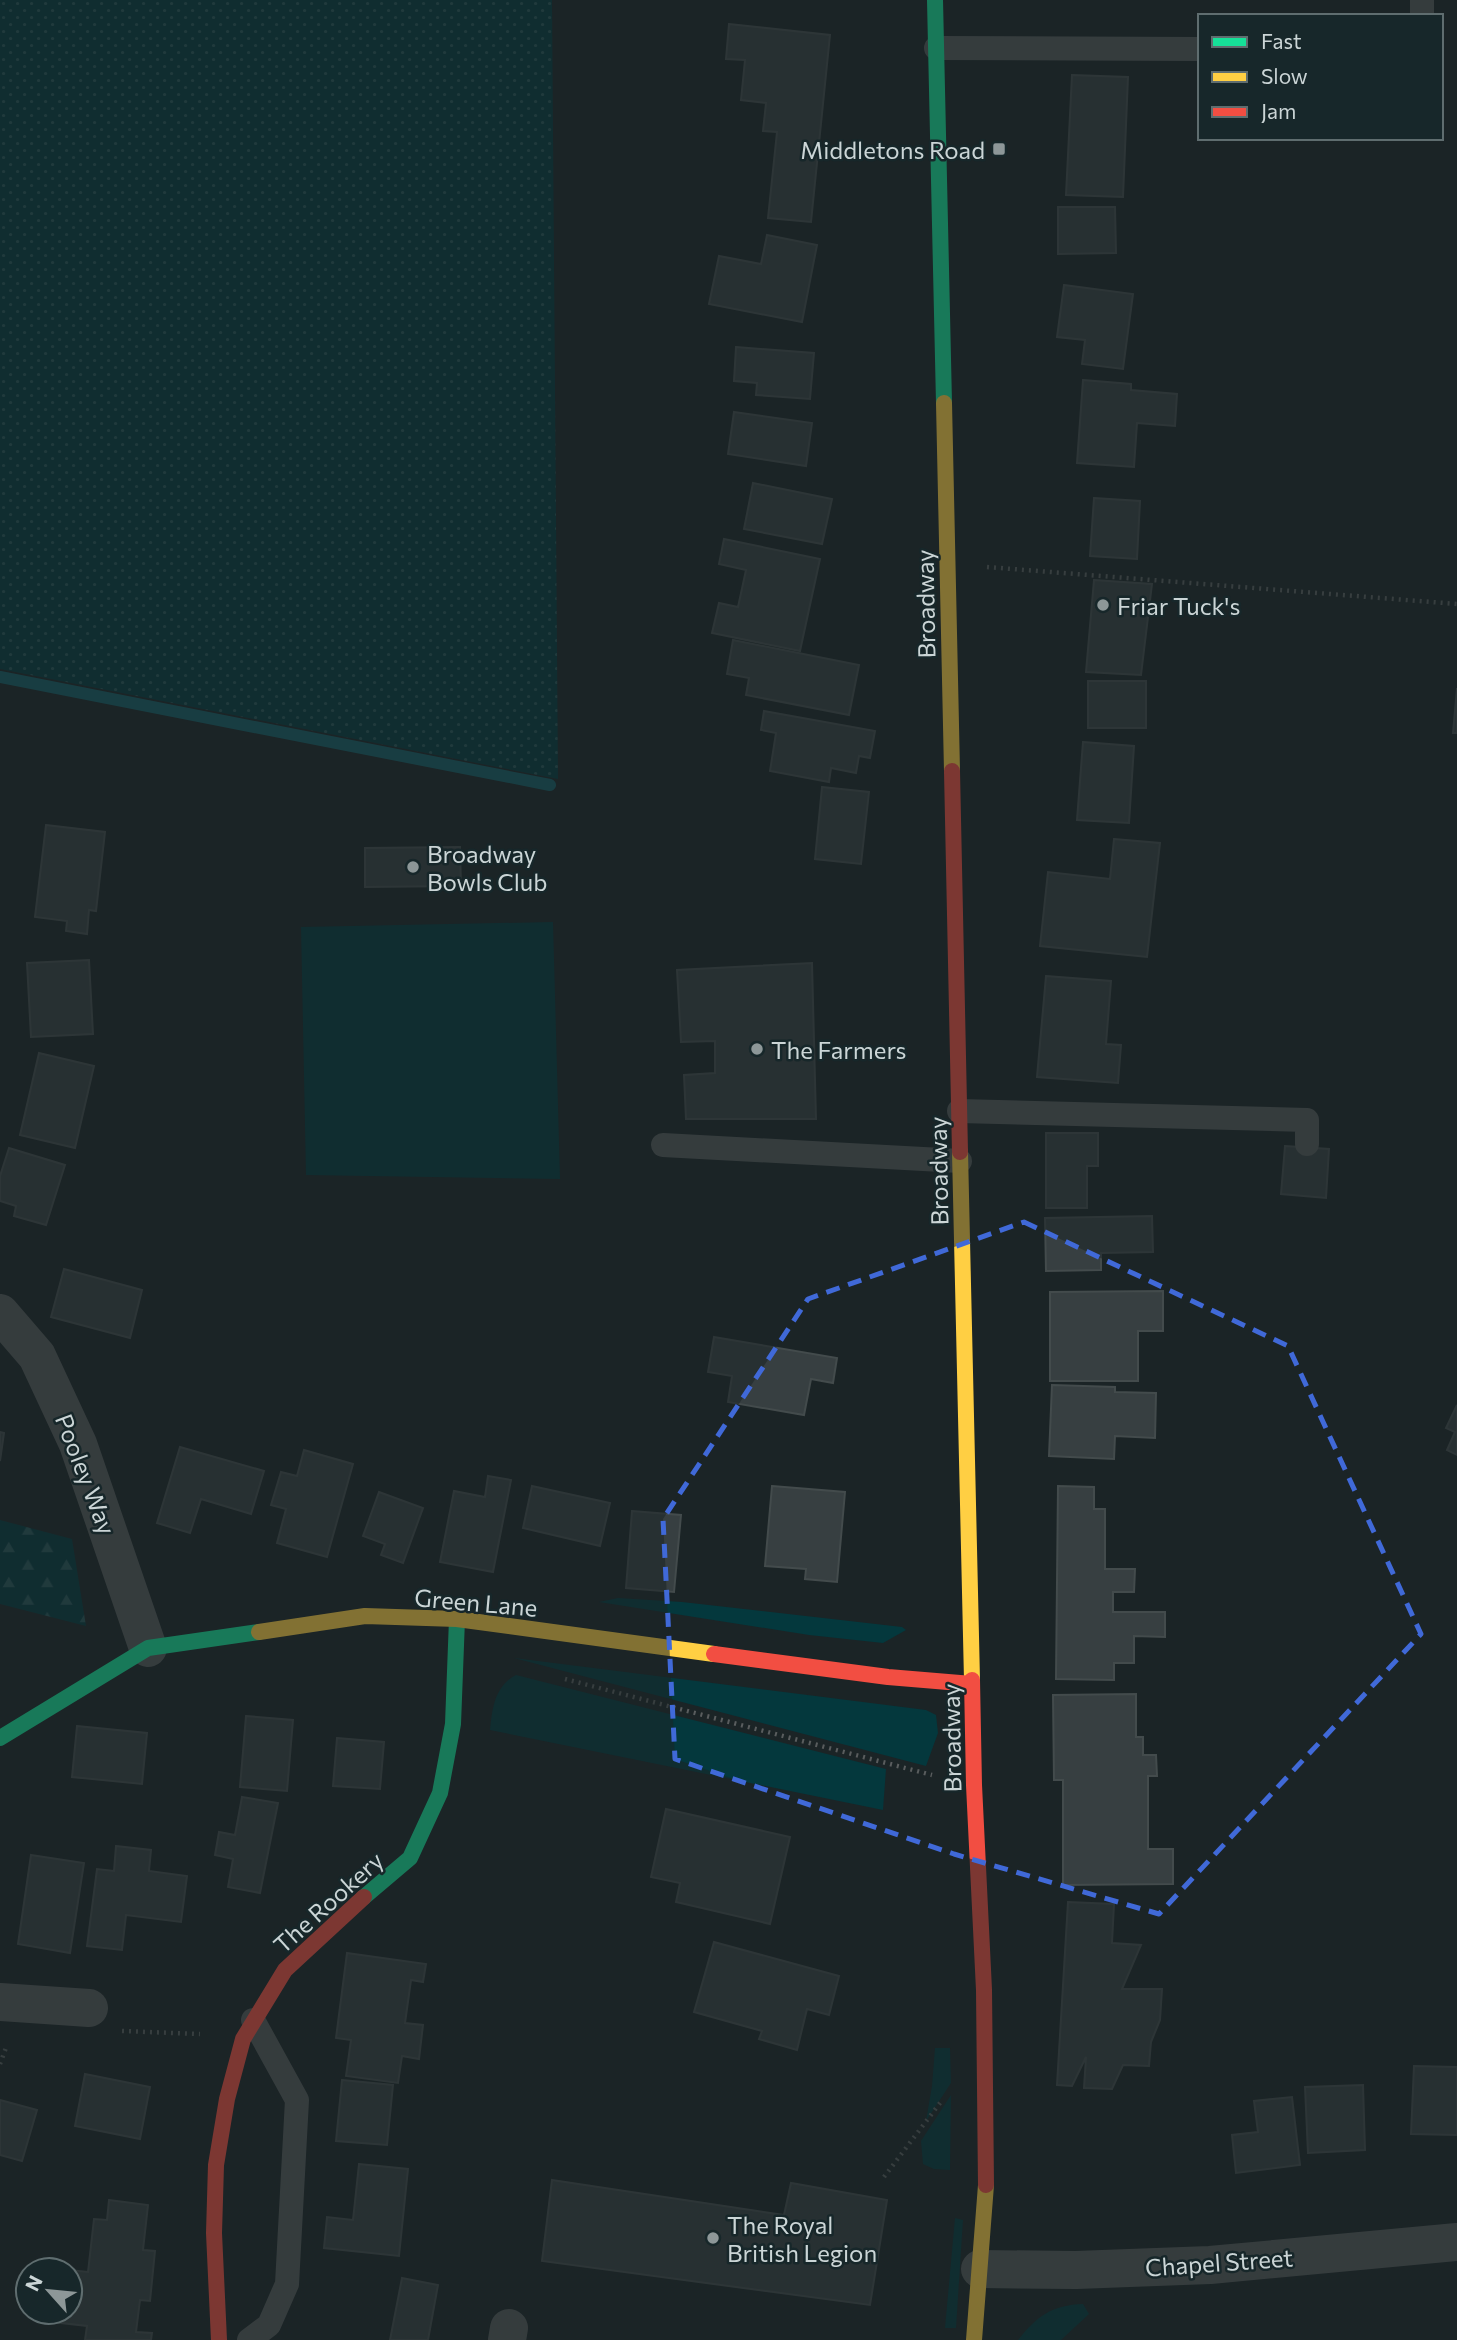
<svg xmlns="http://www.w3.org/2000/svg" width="1457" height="2340" viewBox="0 0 1457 2340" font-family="Commissioner,sans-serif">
	<defs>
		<pattern id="forest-firs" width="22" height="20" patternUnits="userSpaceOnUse" patternTransform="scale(1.75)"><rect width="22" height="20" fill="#04383d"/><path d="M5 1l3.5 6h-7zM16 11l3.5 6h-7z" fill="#275458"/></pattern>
		<pattern id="park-dots" width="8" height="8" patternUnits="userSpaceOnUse" patternTransform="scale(1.75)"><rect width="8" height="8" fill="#04383d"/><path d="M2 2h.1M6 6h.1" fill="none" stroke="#275458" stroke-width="1.8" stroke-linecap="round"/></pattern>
	</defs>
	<rect width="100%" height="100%" fill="#1b2426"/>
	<g fill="#04383d">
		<polygon points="553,922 560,1179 306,1175 301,927"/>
		<polygon points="618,1598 682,1602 902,1627 906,1630 883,1643 809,1635 599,1602"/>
		<polygon points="514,1658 926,1710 936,1715 938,1733 926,1766"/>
		<path d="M516 1675 886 1769 883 1810 490 1730C492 1708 495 1686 516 1675Z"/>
		<polygon points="935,2048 950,2048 951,2083 926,2121 932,2086"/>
		<polygon points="951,2095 950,2170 934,2169 923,2164 921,2141"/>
		<polygon points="955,2218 963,2220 956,2328 945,2328"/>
		<path d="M1083 2304 1089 2314 1061 2340H1018C1037 2316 1052 2305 1083 2304Z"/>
	</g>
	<polygon fill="url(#forest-firs)" points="0,1520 72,1539 86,1626 0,1604"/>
	<polygon fill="url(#park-dots)" points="0,0 552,0 558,779 0,669"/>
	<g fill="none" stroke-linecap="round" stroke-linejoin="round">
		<polyline stroke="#165c65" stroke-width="12" points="0,677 550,785"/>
	</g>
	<g fill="#373f41" stroke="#434b4c" stroke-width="2">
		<polygon points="729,24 830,35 811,222 768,218 777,132 763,131 766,103 741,100 745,60 726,59"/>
		<polygon points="1072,75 1128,77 1123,197 1066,195"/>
		<polygon points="1058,207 1115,207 1116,253 1058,254"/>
		<polygon points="767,235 817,245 802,322 709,304 719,256 761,264"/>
		<polygon points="1064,285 1133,294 1123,369 1082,364 1085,340 1057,337"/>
		<polygon points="736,347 814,353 810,399 756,395 757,383 734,381"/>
		<polygon points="1083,380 1131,384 1131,390 1177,394 1175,426 1137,423 1134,467 1077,463"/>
		<polygon points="734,412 812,423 806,466 728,454"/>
		<polygon points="753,483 832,499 822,544 744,529"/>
		<polygon points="1094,498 1140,501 1137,559 1090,556"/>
		<polygon points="724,539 820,559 800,651 712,633 719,603 738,607 746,570 719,564"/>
		<polygon points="1094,580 1152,584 1141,675 1086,672"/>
		<polygon points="733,640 859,665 849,715 746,695 749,678 727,674"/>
		<rect x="1088" y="681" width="58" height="47"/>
		<polygon points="1457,688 1457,733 1453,733"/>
		<polygon points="764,711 875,731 870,758 859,756 856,773 831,768 829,782 770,771 776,733 761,730"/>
		<polygon points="1083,742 1134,746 1129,823 1077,820"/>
		<polygon points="822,787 869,792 861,864 815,859"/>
		<polygon points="46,825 105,832 96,911 89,910 87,934 66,931 67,921 35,917"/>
		<polygon points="1114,839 1160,843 1147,957 1040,946 1048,872 1110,879"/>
		<polygon points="460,847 461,886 365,887 365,848"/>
		<polygon points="89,960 93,1034 31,1037 27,963"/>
		<polygon points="812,963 816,1119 686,1119 684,1075 715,1073 715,1041 681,1042 677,970"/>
		<polygon points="1046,976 1111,981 1106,1044 1121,1045 1118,1083 1037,1077"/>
		<polygon points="39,1053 94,1066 75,1148 20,1135"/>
		<polygon points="1046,1133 1098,1133 1098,1166 1087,1166 1087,1208 1046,1208"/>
		<polygon points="1285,1146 1329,1149 1326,1198 1281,1194"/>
		<polygon points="9,1148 65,1165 46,1225 14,1216 16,1206 0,1201 0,1176"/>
		<polygon points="1152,1216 1153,1252 1101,1253 1101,1270 1046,1271 1045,1218"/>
		<polygon points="64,1269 142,1290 130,1338 51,1317"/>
		<polygon points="1163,1291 1163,1331 1138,1331 1138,1381 1050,1381 1050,1292"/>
		<polygon points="714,1337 837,1358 833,1383 811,1379 804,1415 728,1402 732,1376 708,1372"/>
		<polygon points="1052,1385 1115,1387 1115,1392 1156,1393 1155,1438 1115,1436 1114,1459 1049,1456"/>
		<polygon points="1457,1405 1457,1455 1447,1450 1455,1432 1446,1428"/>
		<polygon points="0,1432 4,1433 0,1461"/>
		<polygon points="180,1447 264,1471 251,1514 201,1499 190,1533 157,1523"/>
		<polygon points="304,1450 353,1464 327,1557 277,1543 286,1509 271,1505 281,1472 297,1476"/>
		<polygon points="488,1476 511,1480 493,1572 440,1562 454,1491 485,1497"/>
		<polygon points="532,1486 610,1503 600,1546 523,1528"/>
		<polygon points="772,1486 845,1492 837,1582 805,1579 806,1569 765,1566"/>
		<polygon points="1058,1486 1094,1487 1094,1509 1105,1509 1105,1569 1135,1569 1134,1592 1113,1592 1113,1612 1165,1612 1165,1637 1134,1636 1134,1663 1114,1663 1114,1680 1056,1679"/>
		<polygon points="379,1492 423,1508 403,1563 381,1555 385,1544 363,1536"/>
		<polygon points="632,1511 681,1515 674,1592 626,1588"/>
		<polygon points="1136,1694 1136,1737 1143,1737 1143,1755 1156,1755 1157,1776 1148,1776 1148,1849 1173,1849 1173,1884 1063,1885 1063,1780 1054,1780 1053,1695"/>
		<polygon points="246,1716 293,1720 287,1791 240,1787"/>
		<polygon points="77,1726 147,1733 142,1784 72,1777"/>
		<polygon points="337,1738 384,1742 380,1789 333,1786"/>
		<polygon points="242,1797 278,1803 260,1893 228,1887 233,1859 215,1855 219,1832 235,1835"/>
		<polygon points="666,1809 790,1837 770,1924 676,1902 680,1883 651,1877"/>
		<polygon points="116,1846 151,1850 149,1871 187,1876 181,1922 126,1915 122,1950 87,1946 97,1869 114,1871"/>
		<polygon points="31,1855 84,1863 70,1953 18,1944"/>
		<polygon points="1068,1902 1114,1904 1112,1943 1141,1945 1122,1989 1162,1989 1160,2020 1151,2042 1149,2066 1123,2065 1112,2089 1084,2088 1086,2057 1072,2086 1057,2085"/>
		<polygon points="714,1942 839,1976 829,2015 807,2009 797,2050 759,2039 762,2031 694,2012"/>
		<polygon points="347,1953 426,1964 423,1982 411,1980 405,2023 423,2025 419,2059 402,2056 398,2083 346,2076 351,2040 336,2038"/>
		<polygon points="1414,2066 1457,2067 1457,2135 1411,2134"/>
		<polygon points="85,2074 150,2087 140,2139 75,2126"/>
		<polygon points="342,2080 393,2085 387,2145 336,2141"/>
		<polygon points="1363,2085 1365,2150 1308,2153 1305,2087"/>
		<polygon points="1292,2097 1300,2165 1236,2173 1232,2135 1258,2132 1254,2101"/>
		<polygon points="0,2100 37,2110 22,2161 0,2155"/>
		<polygon points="359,2164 408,2169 399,2256 324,2248 327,2217 353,2220"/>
		<polygon points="552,2180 784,2215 791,2183 887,2200 870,2305 542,2261"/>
		<polygon points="109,2200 148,2205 143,2250 155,2251 150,2301 140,2300 136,2332 152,2333 151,2340 85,2340 87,2326 35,2320 36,2312 70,2312 70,2270 88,2272 94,2219 107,2220"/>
		<polygon points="402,2278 438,2285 428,2340 390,2340"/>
	</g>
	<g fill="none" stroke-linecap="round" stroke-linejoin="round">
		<g stroke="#595d5e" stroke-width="4.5" stroke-dasharray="2 5" stroke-linecap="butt">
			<polyline points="987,567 1457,604"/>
			<polyline points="565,1679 932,1775"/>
			<polyline points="122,2031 200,2034"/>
			<polyline points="0,2064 7,2045"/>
			<polyline points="884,2177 943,2099"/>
		</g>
		<g stroke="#55595a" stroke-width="24">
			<polyline points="1422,0 1422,16"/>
			<polyline points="936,48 1200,49"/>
			<polyline points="959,1111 1307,1120 1307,1144"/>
			<polyline points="663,1145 960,1161"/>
			<polyline points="249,2340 269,2325 287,2284 297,2100 253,2020"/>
		</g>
		<g stroke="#55595a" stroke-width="38">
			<polyline points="0,1313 37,1356 78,1444 148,1648"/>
			<polyline points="0,2002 89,2008"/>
			<polyline points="980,2269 1076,2270 1210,2265 1457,2242"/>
			<polyline points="507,2340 509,2328"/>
		</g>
		<g stroke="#16e098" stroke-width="16">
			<polyline points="935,0 944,403"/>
			<polyline points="0,1738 148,1648 259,1632"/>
			<polyline points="364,1897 410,1858 440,1793 453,1724 457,1619"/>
		</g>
		<g stroke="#ffcf43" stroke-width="16">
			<polyline points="944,403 952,771"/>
			<polyline points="960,1152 972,1680"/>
			<polyline points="259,1632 365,1616 457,1619 714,1654"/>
			<polyline points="974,2340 986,2185"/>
		</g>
		<g stroke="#f24e42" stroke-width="16">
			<polyline points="952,771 960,1152"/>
			<polyline points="714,1654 888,1677 972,1684"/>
			<polyline points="972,1680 974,1785 984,1990 986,2185"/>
			<polyline points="219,2340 214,2233 216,2165 227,2099 243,2039 285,1970 364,1897"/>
		</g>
	</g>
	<path d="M0 0H1457V2340H0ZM1024 1222 1288 1346 1421 1634 1159 1914 954 1854 675 1759 663 1519 808 1299Z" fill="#1b2426" fill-opacity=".55" fill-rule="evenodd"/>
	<path fill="none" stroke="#4069d8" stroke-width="5" stroke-dasharray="14 9" stroke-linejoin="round" d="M1024 1222 1288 1346 1421 1634 1159 1914 954 1854 675 1759 663 1519 808 1299Z"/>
	<g fill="#8d9798" stroke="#17272a" stroke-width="2.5">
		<rect x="992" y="142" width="14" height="14" rx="3.5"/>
		<circle cx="1103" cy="605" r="7"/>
		<circle cx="413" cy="867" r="7"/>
		<circle cx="757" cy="1049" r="7"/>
		<circle cx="713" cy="2238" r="7"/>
	</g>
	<g text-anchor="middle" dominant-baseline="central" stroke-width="5" stroke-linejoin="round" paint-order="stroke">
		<g font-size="24" fill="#cbd5d6" stroke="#17272a" text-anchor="start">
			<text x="985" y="149" text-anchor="end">Middletons Road</text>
			<text x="1117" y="605">Friar Tuck's</text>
			<text x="427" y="853">Broadway<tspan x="427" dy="28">Bowls Club</tspan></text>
			<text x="771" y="1049">The Farmers</text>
			<text x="727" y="2224">The Royal<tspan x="727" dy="28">British Legion</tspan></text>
		</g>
		<g font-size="24" fill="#cbd5d6" stroke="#17272a">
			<text transform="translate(925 604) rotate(-91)">Broadway</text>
			<text transform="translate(938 1171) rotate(-91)">Broadway</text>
			<text transform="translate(86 1474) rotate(69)">Pooley Way</text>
			<text transform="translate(476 1602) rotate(5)">Green Lane</text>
			<text transform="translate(951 1738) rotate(-91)">Broadway</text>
			<text transform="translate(328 1902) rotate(-42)">The Rookery</text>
			<text transform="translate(1219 2262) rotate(-4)">Chapel Street</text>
		</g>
	</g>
	<rect x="1198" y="14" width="245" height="126" fill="#17272a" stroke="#5f6d6f" stroke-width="2"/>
	<rect x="1212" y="37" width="35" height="10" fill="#16e098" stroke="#5f6d6f" stroke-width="2"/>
	<text x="1261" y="49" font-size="21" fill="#cbd5d6">Fast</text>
	<rect x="1212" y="72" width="35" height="10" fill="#ffcf43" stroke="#5f6d6f" stroke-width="2"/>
	<text x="1261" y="84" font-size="21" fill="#cbd5d6">Slow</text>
	<rect x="1212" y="107" width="35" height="10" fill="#f24e42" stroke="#5f6d6f" stroke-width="2"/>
	<text x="1261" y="119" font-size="21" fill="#cbd5d6">Jam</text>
	<g transform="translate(49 2291) rotate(297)"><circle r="33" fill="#17272a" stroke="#5f6d6f" stroke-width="2"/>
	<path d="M0-5L12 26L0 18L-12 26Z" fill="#8d9798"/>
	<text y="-10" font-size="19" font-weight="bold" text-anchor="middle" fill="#cbd5d6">N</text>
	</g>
</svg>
